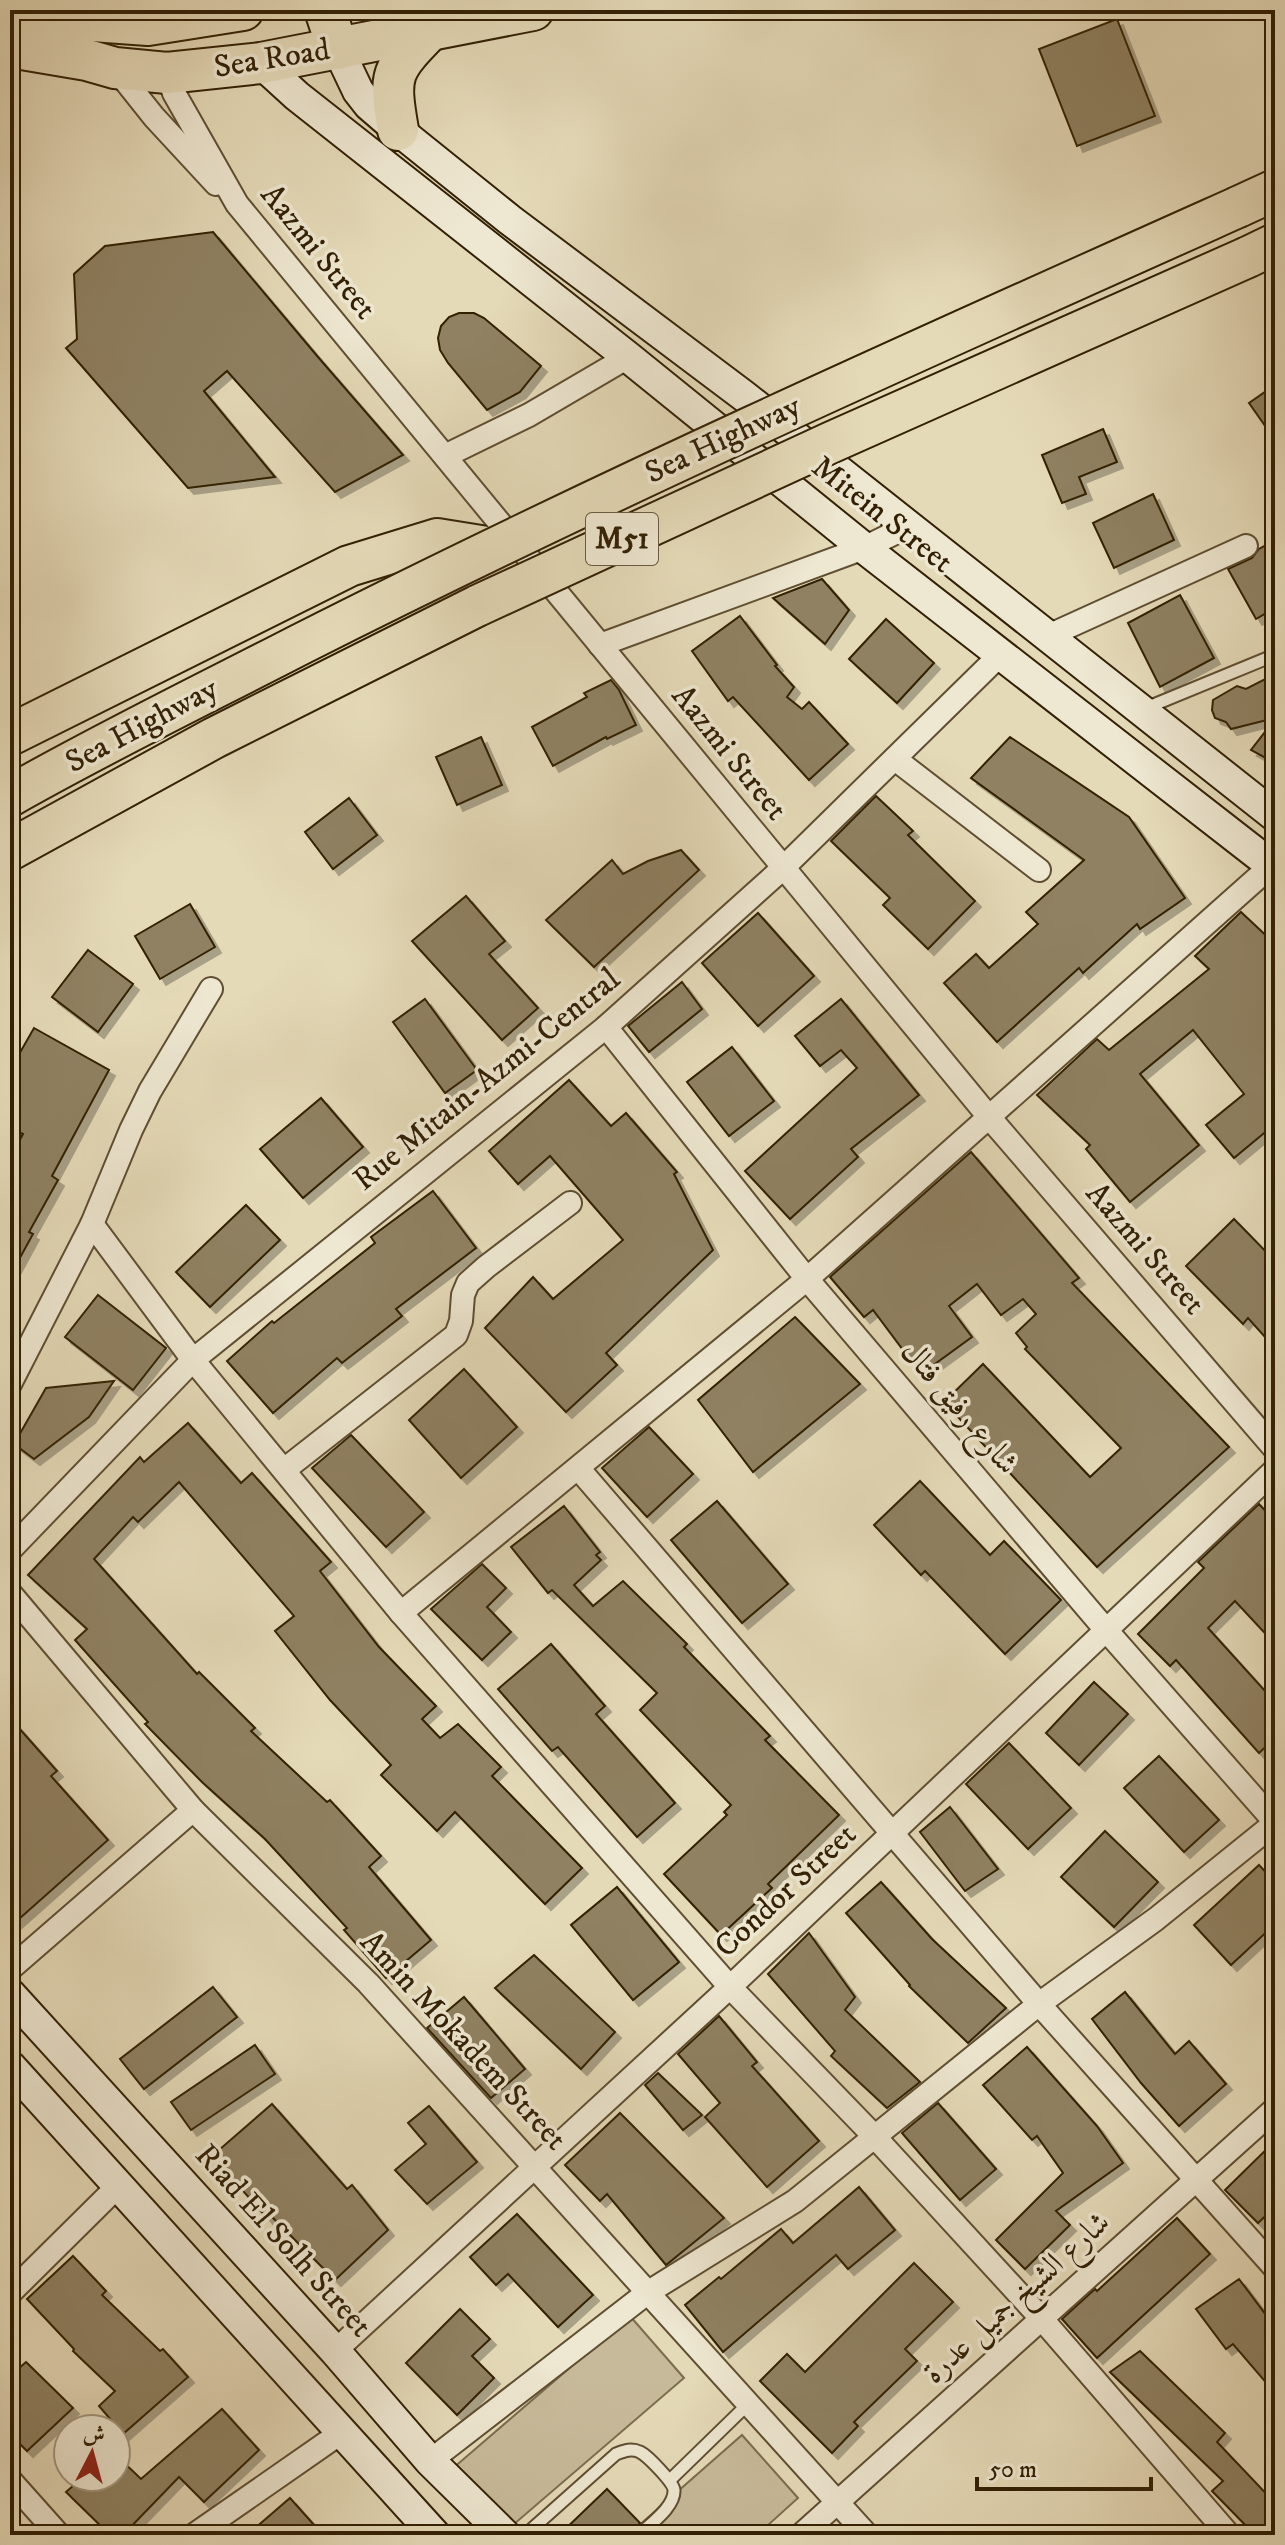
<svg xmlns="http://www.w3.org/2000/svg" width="1285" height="2545" viewBox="0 0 1285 2545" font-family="'IM FELL DW Pica',Amiri,serif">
	<defs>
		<filter id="shadow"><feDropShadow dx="6" dy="6" stdDeviation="0" flood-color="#0004"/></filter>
	</defs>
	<rect width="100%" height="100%" fill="#e5dab8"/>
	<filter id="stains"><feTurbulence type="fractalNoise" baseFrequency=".0025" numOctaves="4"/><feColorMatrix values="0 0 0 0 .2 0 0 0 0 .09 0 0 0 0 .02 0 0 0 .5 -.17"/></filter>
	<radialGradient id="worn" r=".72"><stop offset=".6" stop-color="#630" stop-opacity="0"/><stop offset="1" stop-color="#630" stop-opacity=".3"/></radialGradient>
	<g fill="#c7ba9a" stroke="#7c6d50" stroke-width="2">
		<polygon points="630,2316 684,2378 506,2531 452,2469"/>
		<polygon points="742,2435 798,2498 757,2535 628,2535"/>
	</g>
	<g fill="#8f8162" stroke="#322005" stroke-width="2" filter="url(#shadow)">
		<polygon points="1117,19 1155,116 1077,146 1039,49"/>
		<polygon points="213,232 318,357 403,455 335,492 227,371 204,391 275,477 188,488 66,348 77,339 74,274 105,246"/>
		<polygon points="459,313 474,313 484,318 541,366 520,392 487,410 448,363 440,350 438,338 441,326 449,317"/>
		<polygon points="1275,385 1275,440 1249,403"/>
		<polygon points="1103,429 1117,462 1079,477 1086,494 1062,503 1042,455"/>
		<polygon points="1153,494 1174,540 1114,568 1093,523"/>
		<polygon points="1275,540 1275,608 1256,619 1228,569 1252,558 1259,549"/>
		<polygon points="822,579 849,610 825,644 773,598"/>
		<polygon points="1180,595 1214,658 1160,687 1128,623"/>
		<polygon points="740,616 777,665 775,666 794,687 787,697 802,709 809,702 848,744 809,780 733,697 728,701 692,651"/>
		<polygon points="886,619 934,663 897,703 849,659"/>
		<polygon points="1275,674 1275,718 1231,729 1226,722 1215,718 1212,710 1213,700 1237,686 1246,689"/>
		<polygon points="611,680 619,690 636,725 607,739 606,737 553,766 532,727 587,697 584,693"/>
		<polygon points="1275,719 1275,763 1251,750"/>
		<polygon points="481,737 502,785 457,805 436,757"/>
		<polygon points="1010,737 1129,817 1185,898 1140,929 1137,924 1083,973 1079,968 997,1042 944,983 976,954 989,968 1038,924 1026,912 1084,860 971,778"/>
		<polygon points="876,796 913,831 908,835 975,901 928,949 883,905 890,898 831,841"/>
		<polygon points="349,798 377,835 333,869 305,832"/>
		<polygon points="681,850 699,870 594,967 546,920 612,860 623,874 648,861"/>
		<polygon points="466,896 505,941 489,954 538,1008 502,1040 412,941"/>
		<polygon points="190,904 215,947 160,979 135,936"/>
		<polygon points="1241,912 1275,944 1275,1124 1234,1158 1206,1125 1244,1094 1193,1030 1140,1074 1199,1145 1130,1202 1086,1149 1090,1145 1037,1095 1097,1039 1109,1050 1209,969 1195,956"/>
		<polygon points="758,913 814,976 758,1026 702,963"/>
		<polygon points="88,950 133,984 98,1032 52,997"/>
		<polygon points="682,982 702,1009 649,1052 628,1026"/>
		<polygon points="425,999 477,1070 445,1093 393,1022"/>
		<polygon points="841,999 919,1095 851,1149 858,1157 790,1219 745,1171 857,1068 841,1050 820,1066 795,1036"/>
		<polygon points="34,1028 109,1070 52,1176 58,1180 29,1232 33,1234 10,1276 10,1158 23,1134 10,1128 10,1070"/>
		<polygon points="732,1047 774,1101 729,1136 687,1082"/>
		<polygon points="569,1080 611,1126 626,1113 677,1172 674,1174 713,1250 606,1353 617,1365 566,1412 485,1328 533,1277 553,1299 623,1240 550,1156 518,1184 489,1151"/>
		<polygon points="321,1098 363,1147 303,1198 260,1149"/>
		<polygon points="971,1152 1079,1278 1072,1283 1229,1447 1097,1567 944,1402 983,1364 1090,1477 1121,1448 1025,1349 1027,1347 1016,1333 1036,1314 1023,1299 1001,1315 977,1284 949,1306 972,1337 921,1374 873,1310 864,1317 830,1277"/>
		<polygon points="433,1191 476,1248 396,1309 402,1316 342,1363 337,1358 273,1413 227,1361 272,1321 274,1323 375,1243 371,1237"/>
		<polygon points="246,1205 280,1240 210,1307 176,1272"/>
		<polygon points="1234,1219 1275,1261 1275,1348 1248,1318 1243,1324 1186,1266"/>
		<polygon points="98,1295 166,1348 133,1390 65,1337"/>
		<polygon points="795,1317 860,1384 753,1472 698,1400"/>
		<polygon points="464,1369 517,1427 461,1478 409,1420"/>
		<polygon points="114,1381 89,1417 34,1459 14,1444 46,1388"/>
		<polygon points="188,1423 241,1483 252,1473 331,1562 320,1571 379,1647 436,1706 422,1719 440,1738 458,1724 501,1767 492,1776 582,1868 545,1904 455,1812 437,1831 381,1775 391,1765 330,1700 275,1631 294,1616 179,1482 138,1522 133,1517 94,1559 197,1674 199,1672 255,1728 251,1731 327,1802 330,1800 381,1856 369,1867 431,1940 386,1978 344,1930 347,1928 265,1839 202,1782 145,1724 148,1722 75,1640 87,1629 28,1575 140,1457 144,1462"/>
		<polygon points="649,1427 693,1474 647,1517 602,1468"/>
		<polygon points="351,1435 424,1512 386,1547 312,1468"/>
		<polygon points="920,1481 990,1555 1004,1541 1061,1600 1005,1654 925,1571 921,1575 874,1525"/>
		<polygon points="717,1501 788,1584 742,1623 671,1540"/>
		<polygon points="1259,1504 1275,1521 1275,1644 1235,1601 1208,1628 1275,1702 1275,1738 1259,1753 1176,1660 1170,1666 1138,1634 1204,1568 1198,1562"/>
		<polygon points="564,1506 600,1552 596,1555 601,1560 574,1585 593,1606 623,1581 687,1644 684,1647 770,1736 765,1740 839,1815 768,1884 772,1888 721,1935 664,1874 727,1815 724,1812 731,1805 640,1710 657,1693 552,1590 548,1593 511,1547"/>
		<polygon points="482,1564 506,1588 487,1607 511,1632 482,1660 431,1609"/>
		<polygon points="551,1644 605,1706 596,1714 675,1803 637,1837 558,1747 552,1751 498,1689"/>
		<polygon points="1094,1682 1128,1714 1079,1765 1046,1733"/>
		<polygon points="10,1718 57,1771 51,1776 108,1840 10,1927"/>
		<polygon points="1009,1743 1071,1808 1028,1849 966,1784"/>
		<polygon points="1159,1756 1219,1820 1184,1852 1124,1788"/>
		<polygon points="950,1807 998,1869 965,1891 920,1832"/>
		<polygon points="1105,1831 1158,1882 1114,1927 1061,1877"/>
		<polygon points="1259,1865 1275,1882 1275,1924 1231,1965 1194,1925"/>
		<polygon points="881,1882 932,1939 1006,2008 968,2043 909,1986 910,1985 846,1913"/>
		<polygon points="617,1887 679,1962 633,2000 571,1925"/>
		<polygon points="809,1933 855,1997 845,2010 920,2082 887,2108 831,2056 835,2051 768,1974"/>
		<polygon points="534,1955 615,2032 581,2069 495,1988"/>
		<polygon points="213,1987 237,2017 144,2089 120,2059"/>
		<polygon points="1125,1992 1175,2054 1189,2041 1226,2084 1179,2126 1141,2083 1092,2019"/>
		<polygon points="464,1997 525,2069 491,2098 427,2028"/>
		<polygon points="719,2016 757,2062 752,2066 819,2141 767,2187 705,2117 720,2103 678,2054"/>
		<polygon points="255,2045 275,2074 191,2130 171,2102"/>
		<polygon points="1027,2047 1097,2126 1123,2163 1056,2211 1070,2225 1025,2269 996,2240 1063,2173 1037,2136 1032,2140 983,2085"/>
		<polygon points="658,2073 702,2115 683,2130 645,2085"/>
		<polygon points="938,2103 996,2169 960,2200 902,2133"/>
		<polygon points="272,2104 347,2189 352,2185 388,2230 335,2280 270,2215 267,2218 212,2156"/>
		<polygon points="429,2106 477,2162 427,2204 395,2170 426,2144 408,2123"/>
		<polygon points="620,2113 724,2218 666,2265 607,2194 600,2201 565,2165"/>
		<polygon points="1275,2141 1275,2207 1258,2223 1225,2190"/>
		<polygon points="859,2187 895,2230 848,2269 836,2255 723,2352 685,2305 719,2277 721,2279 781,2229 793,2243"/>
		<polygon points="517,2214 593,2295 558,2327 508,2274 496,2285 470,2257"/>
		<polygon points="1177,2218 1210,2254 1097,2358 1062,2319 1095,2289 1097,2291"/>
		<polygon points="73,2256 106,2291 102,2295 160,2351 163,2349 188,2377 123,2434 99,2406 115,2391 73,2351 74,2349 27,2299"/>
		<polygon points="914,2263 953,2302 905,2349 917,2361 854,2422 858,2426 832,2453 760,2381 787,2354 805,2372"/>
		<polygon points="1239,2279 1275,2327 1275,2393 1233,2344 1226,2349 1196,2309"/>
		<polygon points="460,2309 490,2339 472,2356 494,2378 457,2415 406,2363"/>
		<polygon points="1140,2351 1225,2433 1217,2442 1275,2503 1275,2535 1255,2535 1212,2491 1223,2481 1110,2372"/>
		<polygon points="26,2362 73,2408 27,2451 10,2434 10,2376"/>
		<polygon points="222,2409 259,2450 204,2502 179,2477 123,2535 110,2535 66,2492 83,2477 116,2477 116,2455 141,2479"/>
		<polygon points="607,2489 640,2523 631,2535 559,2535"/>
		<polygon points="290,2498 323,2535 247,2535"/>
	</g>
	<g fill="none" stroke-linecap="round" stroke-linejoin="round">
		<g stroke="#5f4e32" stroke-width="15">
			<g id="lane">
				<polyline points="1146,708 1275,655"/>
				<polyline points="670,2480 748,2404"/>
				<path d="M525 2535 616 2454C624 2451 631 2448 640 2452 648 2456 673 2482 674 2490 675 2507 650 2524 639 2535"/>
			</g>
		</g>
		<g stroke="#5f4e32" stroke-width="26">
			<g id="street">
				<polyline points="115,68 154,117 216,184"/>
				<polyline points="167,73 174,93 237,204 989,1117 1275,1449"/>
				<polyline points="445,456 529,415 628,357"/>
				<polyline points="1048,636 1246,546"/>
				<polyline points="600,645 864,548 909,526"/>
				<polyline points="895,759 1039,870"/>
				<polyline points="606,1027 807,1279 1106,1630 1275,1822"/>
				<polyline points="92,1224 193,1360 401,1613 730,1987 874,2136 1041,2318 1229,2535"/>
				<polyline points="10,1384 92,1224 131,1130 150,1091 211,989"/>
				<polyline points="578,1468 1039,2004 1275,2268"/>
				<polyline points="284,1470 456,1335 461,1321 463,1295 468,1283 486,1267 570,1203"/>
				<polyline points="10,1550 193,1360 606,1027 782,869 1001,654"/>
				<polyline points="10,1593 193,1810 368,1983 867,2535"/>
				<polyline points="401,1613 807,1279 1272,865"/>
				<polyline points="10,1969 193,1810"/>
				<polyline points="10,2293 118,2186"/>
				<polyline points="335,2351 730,1987 1275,1470"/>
				<polyline points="430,2461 647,2293 795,2201 1039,2004 1156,1919 1275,1823"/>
				<polyline points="10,2480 59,2535"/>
				<polyline points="194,2535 342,2432"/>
				<polyline points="801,2535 1275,2109"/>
			</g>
		</g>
		<g stroke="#322005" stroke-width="34">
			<g id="secondary">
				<polyline points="338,49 358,91 369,105 398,130 510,220 744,396 1275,816"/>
				<polyline points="261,63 297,96 628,357 864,548 1275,868"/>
				<polyline points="10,1994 335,2351 430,2461 505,2535"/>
				<polyline points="10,2066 435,2535"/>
			</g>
		</g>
		<g stroke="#322005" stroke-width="44">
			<g id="highway">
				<polyline points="325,10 338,49"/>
				<polyline points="10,15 148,25 243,10"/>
				<polyline points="10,47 87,60 115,68 167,73 261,63 533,10"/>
				<path d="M398 130C388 73 391 70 431 29"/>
				<polyline points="1238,207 1275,190"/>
				<polyline points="1248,257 1275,244"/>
				<polyline points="10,735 349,566 437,539 493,548"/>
			</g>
		</g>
		<use href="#lane" stroke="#eee7d1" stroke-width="11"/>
		<use href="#street" stroke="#eee7d1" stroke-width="22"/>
		<use href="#secondary" stroke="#eee7d1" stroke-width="30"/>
		<use href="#highway" stroke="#e5dab8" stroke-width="40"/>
		<g stroke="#322005" stroke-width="44" stroke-linecap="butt">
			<g id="highway-bridge">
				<path d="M10 796C105 742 204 694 301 644 609 488 923 348 1238 207"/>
				<polyline points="10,850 214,738 477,606 832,442 1248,257"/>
			</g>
		</g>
		<use href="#highway-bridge" stroke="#e5dab8" stroke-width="40"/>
	</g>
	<g text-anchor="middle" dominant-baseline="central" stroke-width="7" stroke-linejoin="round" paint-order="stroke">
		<rect fill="#eee7d1" stroke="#6a5c42" stroke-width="2" x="586" y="513" width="72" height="52" rx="6"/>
		<g font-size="30" font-weight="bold" fill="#322005">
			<text x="622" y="539">M51</text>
		</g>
		<g font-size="32" fill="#322005" stroke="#eee7d1">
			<text transform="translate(272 59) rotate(-9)">Sea Road</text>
			<text transform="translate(318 252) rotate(51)">Aazmi Street</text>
			<text transform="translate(723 440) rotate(-25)">Sea Highway</text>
			<text transform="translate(882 515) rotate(38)">Mitein Street</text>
			<text transform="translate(142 726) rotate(-28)">Sea Highway</text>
			<text transform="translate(729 753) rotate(51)">Aazmi Street</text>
			<text transform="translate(487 1080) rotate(-39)">Rue Mitain-Azmi-Central</text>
			<text transform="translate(1145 1249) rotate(49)">Aazmi Street</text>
			<text transform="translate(959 1408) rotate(50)">شارع رفيق فتال</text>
			<text transform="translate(786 1891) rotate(-43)">Condor Street</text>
			<text transform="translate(463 2041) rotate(47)">Amin Mokadem Street</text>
			<text transform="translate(283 2241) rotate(48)">Riad El Solh Street</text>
			<text transform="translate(1017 2298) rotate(-42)">شارع الشيخ جميل عدرة</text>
		</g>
	</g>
	<rect width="1285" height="2545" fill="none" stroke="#e5dab8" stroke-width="40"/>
	<rect x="12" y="12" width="1261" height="2521" fill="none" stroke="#322005" stroke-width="4"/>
	<rect x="20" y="20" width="1245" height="2505" fill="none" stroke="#322005" stroke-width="2"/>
	<g transform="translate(92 2453) rotate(6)"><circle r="38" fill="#eee7d1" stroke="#a3977f" stroke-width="2"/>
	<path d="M0-6L14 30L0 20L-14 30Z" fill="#8f2418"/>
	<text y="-12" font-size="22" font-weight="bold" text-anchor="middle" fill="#322005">ش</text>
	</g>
	<path d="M977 2477v12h174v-12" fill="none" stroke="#322005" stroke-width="4"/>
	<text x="989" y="2477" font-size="24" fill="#322005" stroke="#eee7d1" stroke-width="6" paint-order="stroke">50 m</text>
	<rect width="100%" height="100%" filter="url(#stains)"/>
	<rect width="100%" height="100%" fill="url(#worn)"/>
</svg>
